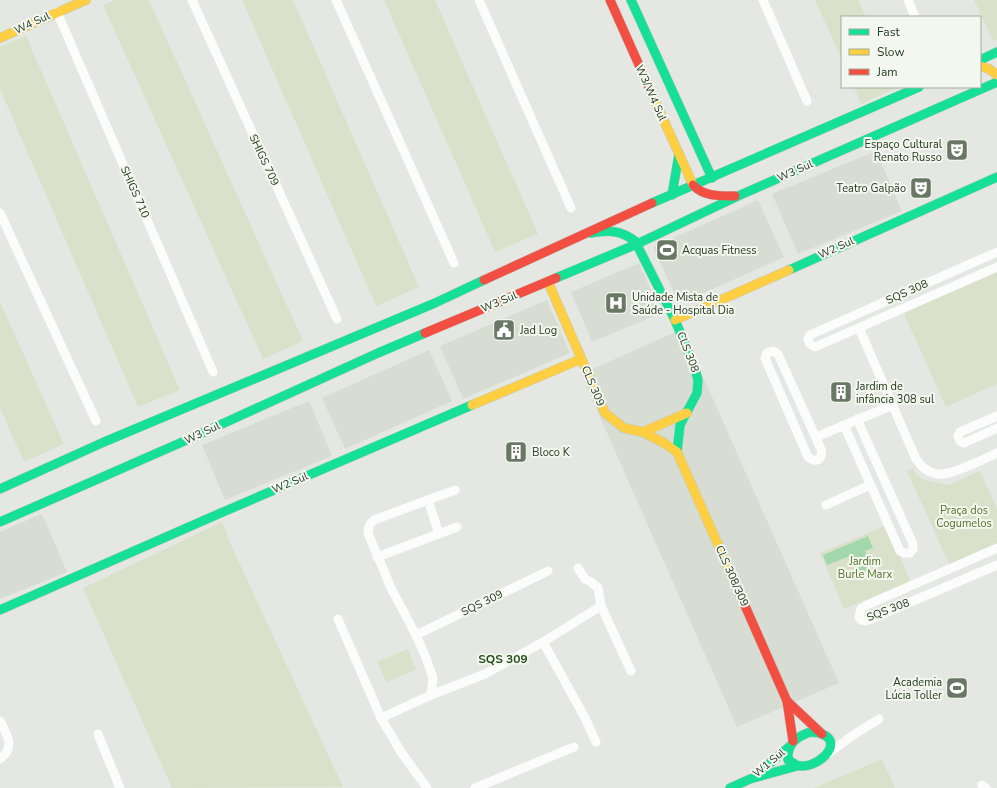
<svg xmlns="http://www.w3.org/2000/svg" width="997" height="788" viewBox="0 0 997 788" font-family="'Nunito Sans',sans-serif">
	<rect width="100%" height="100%" fill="#e5e8e2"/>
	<g fill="#d7ddd2">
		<polygon points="876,151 902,211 798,254 772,194"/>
		<polygon points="758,200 784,257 679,304 653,247"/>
		<polygon points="639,263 661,313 592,342 571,292"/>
		<polygon points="547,300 570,353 463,399 440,346"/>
		<polygon points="682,329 839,683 737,727 581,374"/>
		<polygon points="429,350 452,401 345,449 322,398"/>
		<polygon points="309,401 332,456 225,500 202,445"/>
		<polygon points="41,514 44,518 67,572 0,599 0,532"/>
	</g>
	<g fill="#dae1ca">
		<polygon points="115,0 149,0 303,341 263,359 103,5"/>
		<polygon points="242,0 293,0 419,287 376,306"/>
		<polygon points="384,0 435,0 538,234 495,252"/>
		<polygon points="815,0 858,0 866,17 842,17 842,60"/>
		<polygon points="974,0 997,0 997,40 993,41"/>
		<polygon points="26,36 180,390 138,407 0,89 0,47"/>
		<polygon points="854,87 896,87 897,88 861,104"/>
		<polygon points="997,270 997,384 946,407 903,312"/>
		<polygon points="0,302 64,444 24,462 0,408"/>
		<polygon points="913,468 916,474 924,480 949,485 980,471 997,509 997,545 950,566 907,471"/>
		<polygon points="222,522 232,547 343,787 172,788 83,588"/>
		<polygon points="887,525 910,581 844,609 820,553"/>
		<polygon points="408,649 416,670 386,682 377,662"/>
		<polygon points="882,759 895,788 813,788 821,785"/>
	</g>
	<path fill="#a2d8ab" d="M868 536 873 548 865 551C868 558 873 564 867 571 856 574 853 564 850 556L827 565 823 555Z"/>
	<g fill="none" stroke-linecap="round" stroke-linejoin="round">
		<g stroke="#c1c7be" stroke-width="10">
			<g id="fast">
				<polyline points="631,0 712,178"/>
				<polyline points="980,60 997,52"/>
				<polyline points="672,195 679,154"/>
				<polyline points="652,203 919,87"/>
				<path d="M591 233C609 230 620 230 635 241L675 320 694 366 698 380 697 393 680 425 677 452"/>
				<polyline points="789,270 997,177"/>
				<polyline points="556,278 637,244 738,196 997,82"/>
				<polyline points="0,489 104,442 435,303 484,280"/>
				<polyline points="0,522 189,439 378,353 425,333"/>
				<polyline points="0,610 223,512 472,405"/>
				<path d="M810 732C814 733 819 732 822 734 846 743 815 772 796 765 793 763 791 761 788 760 787 744 796 737 810 732Z"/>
				<polyline points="756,775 789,747"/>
				<polyline points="730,788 750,779 797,766"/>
			</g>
		</g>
		<g stroke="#c1c7be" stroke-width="10">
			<g id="slow">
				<polyline points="0,38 86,0"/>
				<polyline points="980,66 989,69 997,75"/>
				<polyline points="651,92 693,185"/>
				<polyline points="548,282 605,413 624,428 643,432 664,443 677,452"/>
				<polyline points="675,320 789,270"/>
				<polyline points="472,405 581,359"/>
				<polyline points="643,432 687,413"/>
				<polyline points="677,452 731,574"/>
			</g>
		</g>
		<g stroke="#c1c7be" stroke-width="10">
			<g id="jam">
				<polyline points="610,0 651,92"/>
				<path d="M693 185C704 197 720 196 735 196"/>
				<polyline points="484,280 652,203"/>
				<polyline points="425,333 556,278"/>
				<polyline points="731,574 787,701 793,741"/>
				<polyline points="787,701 822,734"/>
			</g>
		</g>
		<g stroke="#fbfcfb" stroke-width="9">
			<polyline points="192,0 337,319"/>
			<polyline points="336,0 454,263"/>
			<polyline points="479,0 571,208"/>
			<polyline points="763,0 807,101"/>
			<polyline points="908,0 915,17"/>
			<polyline points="57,12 213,372"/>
			<polyline points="0,213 96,421"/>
			<polyline points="997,252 810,335 808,339 810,344 815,347 997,267"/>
			<path d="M859 328 916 459C931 481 947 475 968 466 978 462 987 458 997 453"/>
			<path d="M773 351 778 354 821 449C823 459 817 464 808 457L765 358 767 353Z"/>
			<polyline points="997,416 960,432 958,436 960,441 964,443 997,428"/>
			<polyline points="844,425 900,551 904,553 910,553 913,549 913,544 857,419"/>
			<polyline points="816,437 893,405"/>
			<polyline points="428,500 439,534"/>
			<polyline points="826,505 870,485"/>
			<polyline points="997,548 867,605 861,609 859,617 861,620 865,621 871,619 997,565"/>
			<polyline points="377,557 457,527"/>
			<polyline points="578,568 585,579 591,582 598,588 601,606 631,671"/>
			<polyline points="338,619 381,718 401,752 427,788"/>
			<polyline points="416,635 548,571"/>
			<polyline points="543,642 584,716 596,742"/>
			<path d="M431 695 433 678 426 658 416 635 391 588 368 533C368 528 369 524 374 520L455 490"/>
			<polyline points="381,718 431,695 485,674 543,642 601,606"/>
			<path d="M0 721C7 736 16 746 0 759"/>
			<polyline points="98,734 120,788"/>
			<polyline points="829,753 852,736 879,719"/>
			<polyline points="982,785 986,788"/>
			<polyline points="475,788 574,747"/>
		</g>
		<use href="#fast" stroke="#16e098" stroke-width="9"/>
		<use href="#slow" stroke="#ffcf43" stroke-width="9"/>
		<use href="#jam" stroke="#f24e42" stroke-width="9"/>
	</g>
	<defs>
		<g id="theatre-square" transform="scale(1.15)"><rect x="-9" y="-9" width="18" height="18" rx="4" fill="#697864" stroke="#f3f7ef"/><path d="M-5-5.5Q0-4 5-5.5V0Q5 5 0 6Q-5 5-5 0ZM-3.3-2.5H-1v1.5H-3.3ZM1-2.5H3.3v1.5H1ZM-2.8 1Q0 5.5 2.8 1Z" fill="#fff"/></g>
		<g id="stadium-square" transform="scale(1.15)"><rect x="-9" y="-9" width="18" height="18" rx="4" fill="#697864" stroke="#f3f7ef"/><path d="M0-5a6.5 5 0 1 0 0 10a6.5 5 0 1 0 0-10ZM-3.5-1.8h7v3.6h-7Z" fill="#fff"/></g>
		<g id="hospital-square" transform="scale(1.15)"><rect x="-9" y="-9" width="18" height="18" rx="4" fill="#697864" stroke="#f3f7ef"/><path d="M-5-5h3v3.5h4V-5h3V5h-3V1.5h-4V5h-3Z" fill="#fff"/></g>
		<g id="civic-square" transform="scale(1.15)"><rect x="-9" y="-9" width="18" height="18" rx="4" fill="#697864" stroke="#f3f7ef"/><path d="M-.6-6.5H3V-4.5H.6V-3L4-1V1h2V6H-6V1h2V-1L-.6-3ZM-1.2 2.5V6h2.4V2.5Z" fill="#fff"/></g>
		<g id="building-square" transform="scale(1.15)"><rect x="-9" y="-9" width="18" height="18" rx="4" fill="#697864" stroke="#f3f7ef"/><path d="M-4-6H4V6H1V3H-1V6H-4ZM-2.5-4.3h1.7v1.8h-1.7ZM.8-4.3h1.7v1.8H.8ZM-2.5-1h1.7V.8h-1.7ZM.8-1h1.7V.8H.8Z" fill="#fff"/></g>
	</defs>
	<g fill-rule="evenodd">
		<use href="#theatre-square" x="957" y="150"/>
		<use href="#theatre-square" x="921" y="188"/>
		<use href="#stadium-square" x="667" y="250"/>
		<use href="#hospital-square" x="616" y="303"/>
		<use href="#civic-square" x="504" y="330"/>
		<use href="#building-square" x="841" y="392"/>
		<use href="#building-square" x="516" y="452"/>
		<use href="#stadium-square" x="957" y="688"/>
	</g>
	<g text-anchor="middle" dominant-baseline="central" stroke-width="4" stroke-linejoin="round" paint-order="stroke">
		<g font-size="11" fill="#263b20" stroke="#f3f7ef">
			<text transform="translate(32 23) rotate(-25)">W4 Sul</text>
			<text transform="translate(651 93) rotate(66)">W3/W4 Sul</text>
			<text transform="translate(264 160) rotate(65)">SHIGS 709</text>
			<text transform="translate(795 171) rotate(-24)">W3 Sul</text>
			<text transform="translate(135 192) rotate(66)">SHIGS 710</text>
			<text transform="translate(836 248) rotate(-24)">W2 Sul</text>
			<text transform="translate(907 292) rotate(-24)">SQS 308</text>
			<text transform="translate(499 302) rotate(-23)">W3 Sul</text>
			<text transform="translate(688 352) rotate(69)">CLS 308</text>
			<text transform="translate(593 386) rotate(67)">CLS 309</text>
			<text transform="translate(202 433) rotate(-25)">W3 Sul</text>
			<text transform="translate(290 483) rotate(-23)">W2 Sul</text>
			<text transform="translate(732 576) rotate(66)">CLS 308/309</text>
			<text transform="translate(482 603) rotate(-26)">SQS 309</text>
			<text transform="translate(888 610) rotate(-21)">SQS 308</text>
			<text transform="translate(769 763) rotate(-40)">W1 Sul</text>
		</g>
		<g font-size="11" fill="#263b20" stroke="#f3f7ef" text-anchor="start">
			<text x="942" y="144" text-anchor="end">Espaço Cultural<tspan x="942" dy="13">Renato Russo</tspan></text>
			<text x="906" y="188" text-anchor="end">Teatro Galpão</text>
			<text x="682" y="250">Acquas Fitness</text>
			<text x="632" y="297">Unidade Mista de<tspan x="632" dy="13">Saúde - Hospital Dia</tspan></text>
			<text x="520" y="330">Jad Log</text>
			<text x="856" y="386">Jardim de<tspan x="856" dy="13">infância 308 sul</tspan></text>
			<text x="532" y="452">Bloco K</text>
			<text x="942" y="682" text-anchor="end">Academia<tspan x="942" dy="13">Lúcia Toller</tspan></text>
		</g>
		<g font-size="11" fill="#54722a" stroke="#f3f7ef">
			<text x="964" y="510">Praça dos<tspan x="964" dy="13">Cogumelos</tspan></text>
			<text x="865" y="561">Jardim<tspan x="865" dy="13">Burle Marx</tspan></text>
		</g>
		<g font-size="12" font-weight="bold" fill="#264d1c" stroke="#f3f7ef">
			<text x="503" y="659">SQS 309</text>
		</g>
	</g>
	<rect x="841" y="16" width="140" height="72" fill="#f3f7ef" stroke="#a1ac9c"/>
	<rect x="849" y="29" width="20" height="6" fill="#16e098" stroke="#a1ac9c"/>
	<text x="877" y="36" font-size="12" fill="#263b20">Fast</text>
	<rect x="849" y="49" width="20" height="6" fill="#ffcf43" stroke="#a1ac9c"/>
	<text x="877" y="56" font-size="12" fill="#263b20">Slow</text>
	<rect x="849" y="69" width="20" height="6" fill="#f24e42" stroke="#a1ac9c"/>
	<text x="877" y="76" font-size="12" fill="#263b20">Jam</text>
</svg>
